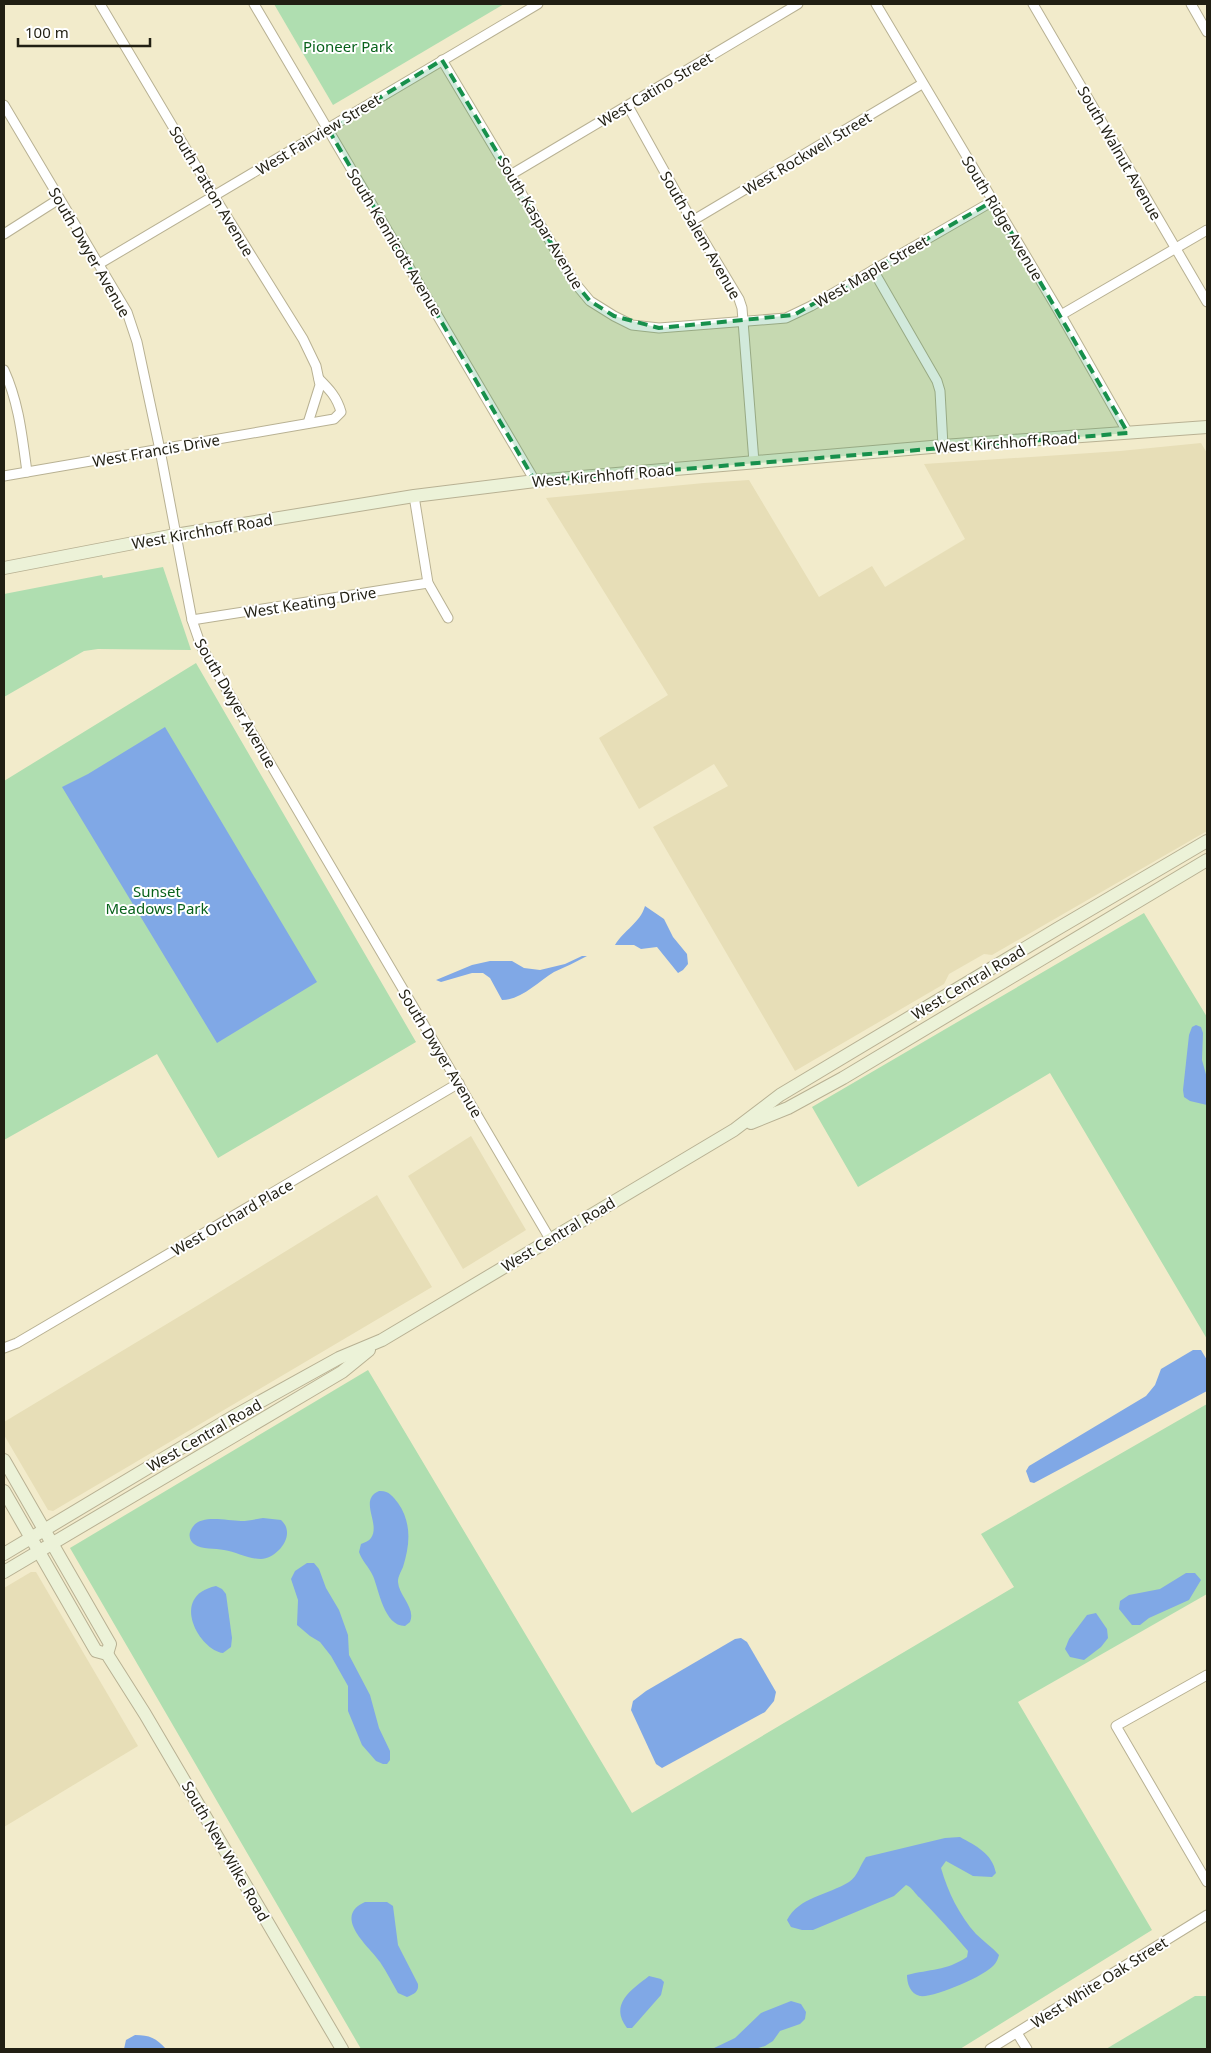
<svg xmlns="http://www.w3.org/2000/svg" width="1211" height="2053" viewBox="0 0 1211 2053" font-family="'Noto Sans',sans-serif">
	<rect width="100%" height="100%" fill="#f2ebcb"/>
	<g fill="#e7deb7">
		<polygon points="1201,443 1207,453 1207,831 992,955 984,954 949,974 944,984 795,1071 653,827 728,786 714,764 639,809 599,738 668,695 546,498 704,483 749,480 819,597 872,566 885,587 965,539 924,464 1120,451"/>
		<polygon points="471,1136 526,1230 463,1269 408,1176"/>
		<polygon points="377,1195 432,1287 53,1511 48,1510 4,1435 4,1422 200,1304"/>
		<polygon points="31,1572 36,1572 138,1746 4,1827 4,1588"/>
	</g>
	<g fill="#afdeb0">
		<polygon points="274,4 504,4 333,105"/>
		<polygon points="163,567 191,650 98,649 84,651 4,697 4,594 102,575 103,578"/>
		<polygon points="196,663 416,1042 218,1158 157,1054 4,1140 4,781"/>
		<polygon points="1144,913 1207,1017 1207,1339 1050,1073 858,1187 812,1107"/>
		<polygon points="368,1370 632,1813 1014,1587 981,1534 1207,1404 1207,1594 1018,1702 1152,1930 960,2049 361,2049 70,1548"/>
		<polygon points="1195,1996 1207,1996 1207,2049 1106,2049"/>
	</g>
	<g fill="#80a8e6">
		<polygon points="165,727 317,982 217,1043 62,787 88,774"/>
		<path d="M645 906 664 919 673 937 687 954 688 964 683 970 678 973 657 947 641 949 634 945H615C624 930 640 923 645 906Z"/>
		<path d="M582 956H587C576 962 565 967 554 972 538 982 521 1000 502 1000L490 978 483 973H472L441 982 436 980 472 965 490 961H512L524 968 540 970 565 964Z"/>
		<polygon points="1196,1025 1201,1027 1203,1033 1202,1060 1207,1078 1207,1105 1190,1101 1184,1097 1183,1090 1189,1035 1192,1027"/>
		<polygon points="1193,1350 1201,1350 1207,1360 1207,1391 1034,1483 1030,1482 1026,1471 1029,1466 1146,1396 1155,1385 1161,1369"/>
		<path d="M379 1491C388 1490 393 1496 398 1503 412 1523 410 1545 403 1567 401 1572 398 1576 398 1582 399 1596 416 1608 410 1622L405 1626C384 1626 379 1590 373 1576 369 1567 362 1561 359 1552L361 1544C365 1542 369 1541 371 1538 381 1523 358 1500 379 1491Z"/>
		<path d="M263 1518 281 1520C297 1534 278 1558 261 1559 249 1559 236 1552 224 1550 215 1548 202 1550 194 1544 190 1541 188 1535 191 1530 198 1513 226 1521 241 1521 248 1521 256 1519 263 1518Z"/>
		<polygon points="307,1563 314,1563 319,1569 326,1588 339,1610 348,1635 349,1655 370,1695 379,1728 390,1751 390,1760 387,1764 383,1764 376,1761 362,1745 348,1711 348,1686 331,1656 320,1642 310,1636 297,1625 298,1600 291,1579 295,1571"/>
		<polygon points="1186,1573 1195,1573 1201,1580 1189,1600 1149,1618 1140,1625 1132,1625 1119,1609 1120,1601 1129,1595 1160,1589"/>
		<path d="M216 1586 222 1589 226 1594 232 1638 231 1647 223 1653C200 1651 168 1596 216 1586Z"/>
		<polygon points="1096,1613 1107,1629 1108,1638 1101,1647 1084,1660 1070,1657 1065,1649 1069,1639 1087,1615"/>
		<polygon points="741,1638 747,1642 776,1692 774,1701 765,1712 662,1768 656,1764 631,1710 633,1701 646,1691 735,1639"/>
		<path d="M960 1837C976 1846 992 1853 996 1873L992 1877 973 1876 946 1861 941 1868C948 1892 959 1915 976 1934 983 1941 992 1947 999 1955 998 1958 997 1962 994 1965 985 1976 934 1998 920 1996 910 1994 907 1983 907 1975 930 1969 946 1971 967 1957L968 1951C953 1933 937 1916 920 1898 915 1894 912 1887 906 1885L894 1896 813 1930H802L791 1927 787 1920C799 1897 828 1895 849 1882 858 1876 860 1865 866 1857L945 1838Z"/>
		<path d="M365 1902H387L393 1906 398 1945 418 1984C419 1992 414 1994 407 1997L398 1993C392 1983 387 1972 380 1962 371 1948 331 1917 365 1902Z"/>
		<path d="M649 1976 661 1979 664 1982 661 1995 632 2028H627C609 2004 631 1990 649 1976Z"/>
		<polygon points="791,2001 801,2004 806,2012 805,2019 800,2024 780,2031 773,2041 765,2046 755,2049 712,2049 735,2038 761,2013"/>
		<path d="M135 2035C150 2035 156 2038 166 2049H124L126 2040Z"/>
	</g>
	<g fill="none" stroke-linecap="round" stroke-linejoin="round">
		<g stroke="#b8b193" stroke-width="11">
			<g id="street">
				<polyline points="100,4 214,196 303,339 316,366 320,385 308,423"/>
				<polyline points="254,4 535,481"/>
				<polyline points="876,4 1061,315 1128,433"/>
				<polyline points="1033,4 1207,302"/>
				<polyline points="1191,4 1207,32"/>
				<polyline points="442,60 575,283 590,301 614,316 632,325 659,328 786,318 811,306 993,201"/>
				<polyline points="4,105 127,312 137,342 160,450 192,620 201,646 550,1239"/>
				<polyline points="628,106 692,221 739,299 742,308 754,462"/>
				<polyline points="512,174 798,4"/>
				<polyline points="692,221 922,84"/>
				<polyline points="4,234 59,199"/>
				<polyline points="99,264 538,4"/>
				<polyline points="873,270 937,381 940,391 943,446"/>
				<polyline points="1061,315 1207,230"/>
				<path d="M4 370C19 403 22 436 27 472"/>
				<path d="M4 476 334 419 341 412C337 397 329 389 319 379"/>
				<polyline points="414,496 428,583 448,618"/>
				<polyline points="192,620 428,583"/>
				<polyline points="4,1348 17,1343 459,1083"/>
				<polyline points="1207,1675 1116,1726 1207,1882"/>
				<polyline points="1017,2033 1027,2049"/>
				<polyline points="990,2049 1207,1915"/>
			</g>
		</g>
		<g stroke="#b8b193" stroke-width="14">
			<g id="secondary">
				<polyline points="4,568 175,535 414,496 535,481 943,446 1207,427"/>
				<polyline points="751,1123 788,1108 843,1078 1207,860"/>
				<polyline points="4,1460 110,1644 107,1654"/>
				<polyline points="4,1491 96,1651 107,1654 145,1714 342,2049"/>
				<polyline points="4,1554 236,1415 339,1358 382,1340 734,1130 780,1095 1057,929 1207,841"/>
				<polyline points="4,1572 310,1391 342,1372 369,1350"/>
			</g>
		</g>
		<use href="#street" stroke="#fff" stroke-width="9"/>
		<use href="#secondary" stroke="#ecf2d8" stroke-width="12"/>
	</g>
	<path fill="#17904c" fill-opacity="0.2" stroke="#17904c" stroke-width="4" stroke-dasharray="10 6" stroke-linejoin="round" d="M442 60 575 283 590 301 614 316 659 328 794 315 993 201 1128 433 535 481 328 129Z"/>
	<g text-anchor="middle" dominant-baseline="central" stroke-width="4" stroke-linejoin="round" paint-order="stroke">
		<g font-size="15" fill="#08621b" stroke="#fff">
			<text x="348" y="46">Pioneer Park</text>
			<text x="157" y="891">Sunset<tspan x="157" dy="17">Meadows Park</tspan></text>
		</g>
		<g font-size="15" fill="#211f13" stroke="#fff">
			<text transform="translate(655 89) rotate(-31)">West Catino Street</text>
			<text transform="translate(318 134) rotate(-31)">West Fairview Street</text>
			<text transform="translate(807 153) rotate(-31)">West Rockwell Street</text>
			<text transform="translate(1120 153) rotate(60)">South Walnut Avenue</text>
			<text transform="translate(212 191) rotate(59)">South Patton Avenue</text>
			<text transform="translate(1003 218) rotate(59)">South Ridge Avenue</text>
			<text transform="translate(541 223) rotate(59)">South Kaspar Avenue</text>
			<text transform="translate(701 235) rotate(60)">South Salem Avenue</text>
			<text transform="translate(395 242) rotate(59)">South Kennicott Avenue</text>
			<text transform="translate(90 252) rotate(60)">South Dwyer Avenue</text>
			<text transform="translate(871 271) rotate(-30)">West Maple Street</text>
			<text transform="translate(1006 442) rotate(-4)">West Kirchhoff Road</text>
			<text transform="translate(156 450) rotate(-10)">West Francis Drive</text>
			<text transform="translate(603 475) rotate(-5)">West Kirchhoff Road</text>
			<text transform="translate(202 531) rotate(-10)">West Kirchhoff Road</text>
			<text transform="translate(310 602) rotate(-9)">West Keating Drive</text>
			<text transform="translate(236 703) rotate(60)">South Dwyer Avenue</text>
			<text transform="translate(968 982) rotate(-31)">West Central Road</text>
			<text transform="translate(441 1053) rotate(59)">South Dwyer Avenue</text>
			<text transform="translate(232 1217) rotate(-30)">West Orchard Place</text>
			<text transform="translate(558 1234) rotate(-31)">West Central Road</text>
			<text transform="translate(204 1435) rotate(-30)">West Central Road</text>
			<text transform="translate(226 1851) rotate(60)">South New Wilke Road</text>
			<text transform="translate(1099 1982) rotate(-32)">West White Oak Street</text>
		</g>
	</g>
	<rect width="1211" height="2053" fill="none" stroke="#211f13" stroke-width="10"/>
	<path d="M18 38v8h132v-8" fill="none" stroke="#211f13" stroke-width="2.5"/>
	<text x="25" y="38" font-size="15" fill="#211f13" stroke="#ffffff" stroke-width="4" paint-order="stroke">100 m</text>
</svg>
